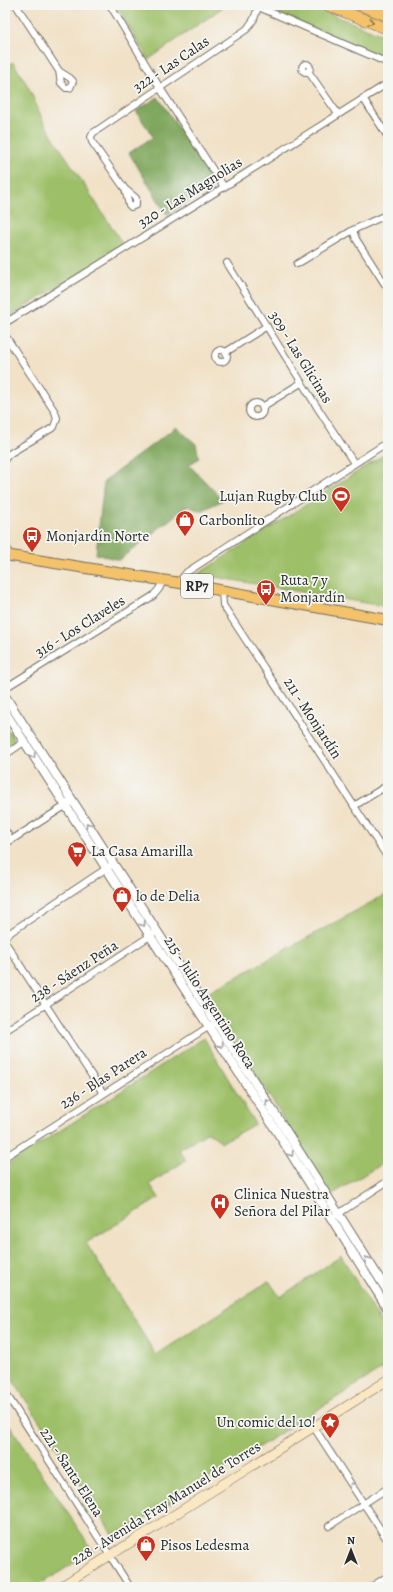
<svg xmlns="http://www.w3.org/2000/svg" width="393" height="1592" viewBox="0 0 393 1592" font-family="Alegreya,serif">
	<rect width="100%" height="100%" fill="#f6f6f2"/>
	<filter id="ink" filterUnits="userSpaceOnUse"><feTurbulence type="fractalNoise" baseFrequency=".025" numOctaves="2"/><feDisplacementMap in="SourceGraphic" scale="8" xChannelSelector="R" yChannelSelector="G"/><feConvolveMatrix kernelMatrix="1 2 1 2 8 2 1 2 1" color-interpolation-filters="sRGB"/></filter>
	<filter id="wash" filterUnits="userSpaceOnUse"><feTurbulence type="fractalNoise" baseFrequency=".012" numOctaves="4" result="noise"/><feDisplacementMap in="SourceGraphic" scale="16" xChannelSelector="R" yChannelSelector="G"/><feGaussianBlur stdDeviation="0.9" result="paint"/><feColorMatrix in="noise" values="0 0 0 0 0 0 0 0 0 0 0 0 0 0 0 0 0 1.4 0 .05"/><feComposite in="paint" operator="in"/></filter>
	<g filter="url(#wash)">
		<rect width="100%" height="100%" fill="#f1e1c6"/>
		<g fill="#9dbf68" stroke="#64754a">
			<polygon points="116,5 226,5 148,60"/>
			<polygon points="261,5 308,5 388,37 388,61"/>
			<polygon points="13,62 29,88 44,123 124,246 5,319 5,67"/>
			<polygon points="388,452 388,607 198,574"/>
			<polygon points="5,725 16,742 5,750"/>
			<polygon points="388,893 388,1160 331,1195 206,994"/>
			<polygon points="204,1038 255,1124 222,1142 208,1132 179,1150 186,1160 150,1184 159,1198 86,1243 156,1355 269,1281 280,1297 341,1256 388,1334 388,1365 115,1538 5,1368 5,1166"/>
			<polygon points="5,1418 93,1551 36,1587 5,1587"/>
		</g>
		<g fill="#7ea65c" stroke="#546844">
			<polygon points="158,97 216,184 167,215 129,153 153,137 136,111"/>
			<polygon points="176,427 196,444 199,458 189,465 223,500 201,511 187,506 119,560 96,554 104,481"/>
		</g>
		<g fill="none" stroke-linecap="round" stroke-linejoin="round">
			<polyline stroke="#50bbcd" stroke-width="1.5" points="382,1360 388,1363"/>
		</g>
	</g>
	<g filter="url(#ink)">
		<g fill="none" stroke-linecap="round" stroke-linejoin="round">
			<g stroke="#706b61" stroke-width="8">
				<g id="minor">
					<polyline points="16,5 59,71 61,83 66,88 70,88 73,81 70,78 59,71"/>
					<polyline points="110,5 160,88 224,187"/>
					<polyline points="254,5 388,63"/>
					<circle cx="306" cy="68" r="4"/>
					<polyline points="308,71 338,114"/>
					<polyline points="363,98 388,137"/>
					<polyline points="125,189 129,205 131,207 136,205 136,198 125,189 92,142 91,137 93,133 247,29 254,19 258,7"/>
					<polyline points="353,230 356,239 388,289"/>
					<polyline points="227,263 317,407 354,463"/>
					<polyline points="297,264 353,230 388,214"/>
					<polyline points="5,323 224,187 388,83"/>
					<polyline points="5,335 55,412 57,418 54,427 9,454 5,459"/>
					<circle cx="221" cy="356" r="6"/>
					<polyline points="226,352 267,326"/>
					<circle cx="256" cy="410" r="7"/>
					<polyline points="262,407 301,383"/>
					<polyline points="5,542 8,552 8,556"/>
					<polyline points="180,583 181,579 187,572 388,442"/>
					<polyline points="222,591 223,605 388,858"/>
					<polyline points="5,688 153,596 159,589 163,581"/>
					<polyline points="5,755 24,742"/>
					<polyline points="354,806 388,785"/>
					<polyline points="5,830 11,840"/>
					<polyline points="5,844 73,801"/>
					<polyline points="5,936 113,864"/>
					<polyline points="5,942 103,1093"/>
					<polyline points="5,1031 153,934"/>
					<polyline points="5,1157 216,1022"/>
					<polyline points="335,1216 388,1181"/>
					<polyline points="5,1392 130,1587"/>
					<polyline points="313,1426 388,1541"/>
					<polyline points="329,1526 388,1488"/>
					<polyline points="371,1587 388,1576"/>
				</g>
			</g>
			<g stroke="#706b61" stroke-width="10">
				<g id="tertiary">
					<polyline points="5,696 290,1137 388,1292"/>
					<polyline points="5,712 283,1141 388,1309"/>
				</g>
			</g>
			<g stroke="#706b61" stroke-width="10">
				<polyline id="secondary" points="60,1587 388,1380"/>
			</g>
			<g stroke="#706b61" stroke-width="12">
				<polyline id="primary" points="5,555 180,583 388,620"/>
			</g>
			<g stroke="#706b61" stroke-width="12">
				<g id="motorway">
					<polyline points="327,5 388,29"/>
					<polyline points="360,5 388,16"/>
				</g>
			</g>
			<use href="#minor" stroke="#fff" stroke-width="6"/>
			<use href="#tertiary" stroke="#fff" stroke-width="8"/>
			<use href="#secondary" stroke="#fae7c3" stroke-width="9"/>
			<use href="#primary" stroke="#f3c26a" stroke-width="10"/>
			<use href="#motorway" stroke="#f3c26a" stroke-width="11"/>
		</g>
		<defs><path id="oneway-chevron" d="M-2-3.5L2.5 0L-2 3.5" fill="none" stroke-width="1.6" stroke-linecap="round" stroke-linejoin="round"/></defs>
		<use stroke="#8f764a" href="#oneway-chevron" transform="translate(371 22) rotate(21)"/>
		<g stroke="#a0a0a0">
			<use href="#oneway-chevron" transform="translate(33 756) rotate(57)"/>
			<use href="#oneway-chevron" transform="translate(88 825) rotate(-123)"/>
			<use href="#oneway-chevron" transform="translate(143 924) rotate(57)"/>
			<use href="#oneway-chevron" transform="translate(221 1045) rotate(57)"/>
			<use href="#oneway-chevron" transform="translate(268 1102) rotate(-123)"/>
			<use href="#oneway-chevron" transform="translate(291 1154) rotate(58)"/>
			<use href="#oneway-chevron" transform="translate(367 1259) rotate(-122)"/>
			<use href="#oneway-chevron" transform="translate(352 1485) rotate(-123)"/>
		</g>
	</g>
	<defs>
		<g id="stadium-pin" transform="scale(1)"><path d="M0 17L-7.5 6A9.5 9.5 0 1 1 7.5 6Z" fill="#c8321e" stroke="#f6f6f2"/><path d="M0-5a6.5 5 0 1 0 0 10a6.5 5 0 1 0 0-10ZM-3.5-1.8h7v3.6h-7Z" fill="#fff"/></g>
		<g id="shop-pin" transform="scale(1)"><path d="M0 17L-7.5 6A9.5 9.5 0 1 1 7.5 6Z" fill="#c8321e" stroke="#f6f6f2"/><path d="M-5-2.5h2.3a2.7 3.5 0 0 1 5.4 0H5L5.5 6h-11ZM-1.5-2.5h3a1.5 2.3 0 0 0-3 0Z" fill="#fff"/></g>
		<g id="bus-pin" transform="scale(1)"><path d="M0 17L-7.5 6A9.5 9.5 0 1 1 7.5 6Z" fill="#c8321e" stroke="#f6f6f2"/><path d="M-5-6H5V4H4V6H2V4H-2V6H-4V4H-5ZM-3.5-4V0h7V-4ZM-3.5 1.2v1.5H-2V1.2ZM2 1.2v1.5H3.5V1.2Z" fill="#fff"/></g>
		<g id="supermarket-pin" transform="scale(1)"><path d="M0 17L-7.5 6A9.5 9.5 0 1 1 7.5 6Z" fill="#c8321e" stroke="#f6f6f2"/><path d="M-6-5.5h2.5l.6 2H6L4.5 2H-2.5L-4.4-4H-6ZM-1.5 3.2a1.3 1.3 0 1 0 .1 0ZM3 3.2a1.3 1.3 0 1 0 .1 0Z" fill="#fff"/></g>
		<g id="hospital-pin" transform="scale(1)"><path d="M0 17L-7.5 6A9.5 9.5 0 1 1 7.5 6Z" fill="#c8321e" stroke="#f6f6f2"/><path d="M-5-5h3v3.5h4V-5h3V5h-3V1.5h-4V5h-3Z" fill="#fff"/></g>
		<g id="sight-pin" transform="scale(1)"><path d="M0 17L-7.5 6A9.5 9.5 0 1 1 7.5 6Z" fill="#c8321e" stroke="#f6f6f2"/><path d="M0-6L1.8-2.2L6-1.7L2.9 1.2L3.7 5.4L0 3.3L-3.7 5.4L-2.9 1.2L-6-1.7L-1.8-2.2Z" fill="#fff"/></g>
	</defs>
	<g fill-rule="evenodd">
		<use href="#stadium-pin" x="341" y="496"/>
		<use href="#shop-pin" x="185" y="520"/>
		<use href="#bus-pin" x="32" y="536"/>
		<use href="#bus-pin" x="266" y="589"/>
		<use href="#supermarket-pin" x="77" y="851"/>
		<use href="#shop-pin" x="122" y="896"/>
		<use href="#hospital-pin" x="220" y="1203"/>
		<use href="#sight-pin" x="330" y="1422"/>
		<use href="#shop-pin" x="146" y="1545"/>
	</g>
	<g text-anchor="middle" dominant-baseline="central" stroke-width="3.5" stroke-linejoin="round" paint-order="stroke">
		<rect fill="#f6f6f2" stroke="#686867" stroke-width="1" x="181" y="574" width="32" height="24" rx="3"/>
		<g font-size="14" font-weight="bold" fill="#2b2b2b">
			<text x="197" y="586">RP7</text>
		</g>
		<g font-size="15" fill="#2b2b2b" stroke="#f6f6f2">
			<text transform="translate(171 64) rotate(-34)">322 - Las Calas</text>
			<text transform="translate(190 192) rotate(-32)">320 - Las Magnolias</text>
			<text transform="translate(301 357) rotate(58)">309 - Las Glicinas</text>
			<text transform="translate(80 626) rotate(-32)">316 - Los Claveles</text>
			<text transform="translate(313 718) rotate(57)">211 - Monjardín</text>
			<text transform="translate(74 971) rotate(-33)">238 - Sáenz Peña</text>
			<text transform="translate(210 1002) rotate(57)">215 - Julio Argentino Roca</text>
			<text transform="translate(103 1078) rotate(-33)">236 - Blas Parera</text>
			<text transform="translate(72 1472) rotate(57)">221 - Santa Elena</text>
			<text transform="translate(166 1503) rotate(-32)">228 - Avenida Fray Manuel de Torres</text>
		</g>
		<g font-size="15" fill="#2b2b2b" stroke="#f6f6f2" text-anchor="start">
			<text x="327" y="496" text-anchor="end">Lujan Rugby Club</text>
			<text x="199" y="520">Carbonlito</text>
			<text x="46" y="536">Monjardín Norte</text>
			<text x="280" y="580">Ruta 7 y<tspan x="280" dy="17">Monjardín</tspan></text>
			<text x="91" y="851">La Casa Amarilla</text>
			<text x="136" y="896">lo de Delia</text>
			<text x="234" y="1194">Clinica Nuestra<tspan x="234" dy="17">Señora del Pilar</tspan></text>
			<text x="316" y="1422" text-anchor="end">Un comic del 10!</text>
			<text x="160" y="1545">Pisos Ledesma</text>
		</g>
	</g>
	<rect width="393" height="1592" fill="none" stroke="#f6f6f2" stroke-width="20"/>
	<g transform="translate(351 1550)" stroke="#f6f6f2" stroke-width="3" paint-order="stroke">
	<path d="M0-3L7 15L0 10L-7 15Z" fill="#2b2b2b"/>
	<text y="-6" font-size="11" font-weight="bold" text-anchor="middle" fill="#2b2b2b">N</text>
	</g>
</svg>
